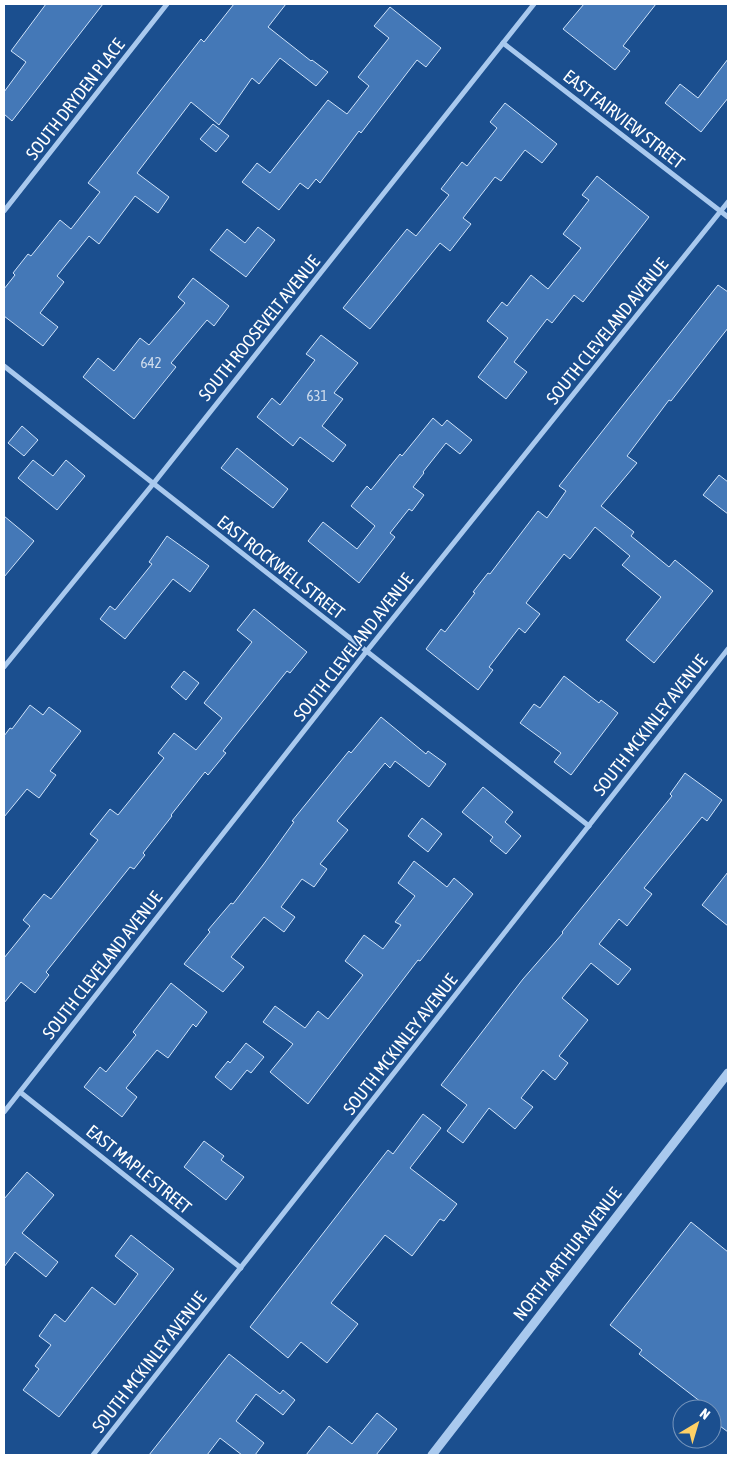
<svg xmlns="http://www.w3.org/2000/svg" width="732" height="1459" viewBox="0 0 732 1459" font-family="'Asap Condensed',sans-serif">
	<rect width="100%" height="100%" fill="#1b4f8f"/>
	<g fill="#4478b7" stroke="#cfe3fa">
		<polygon points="46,4 103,4 12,121 4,114 4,92 26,62 11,51"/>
		<polygon points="234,4 286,4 268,27 311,61 312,60 328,72 316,86 280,58 259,84 252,78 219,125 191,102 137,173 169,197 158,213 135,196 99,244 89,236 57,276 64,282 40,313 58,327 43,346 4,316 4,289 15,275 13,273 28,254 31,256 60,220 71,229 100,192 88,183 201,39 204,42"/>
		<polygon points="584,4 656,4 623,46 630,51 615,70 563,29"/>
		<polygon points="390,7 441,48 426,67 417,60 361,133 359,131 320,183 316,179 308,189 300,183 279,210 242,182 257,163 270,173 328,100 347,114 369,86 358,77 389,38 374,26"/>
		<polygon points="728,59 728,98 701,132 665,103 680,84 698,98"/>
		<polygon points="505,103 557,144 542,163 525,150 501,181 495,177 463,218 471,224 450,251 440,243 370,329 343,308 407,229 416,236 449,195 441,189 462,162 467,166 497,128 490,122"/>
		<polygon points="213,124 229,136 216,152 200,139"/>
		<polygon points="597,176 649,217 583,302 574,295 552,323 547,319 514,362 527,372 506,399 478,377 508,338 487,321 502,302 507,306 531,275 548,289 581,248 563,234 589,200 582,195"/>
		<polygon points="258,227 275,240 246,277 210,250 227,229 245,243"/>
		<polygon points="193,278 229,306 214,326 207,320 171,363 176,367 134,419 83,377 98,358 114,371 140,338 149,345 185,303 178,297"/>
		<polygon points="718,285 728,292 728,328 671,401 669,400 627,456 637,463 601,506 634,532 631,536 669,567 675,560 713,591 654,663 626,640 661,597 622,565 630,556 595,527 570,559 564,554 526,603 540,614 525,633 519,628 489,667 493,670 478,690 426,649 441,629 445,632 475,593 473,592 488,573 490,574 538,511 547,518 566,491 559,486"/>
		<polygon points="321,335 358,363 334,393 343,399 322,426 346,445 333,462 300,437 293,446 257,417 272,398 280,405 315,360 306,354"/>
		<polygon points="433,418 442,426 447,420 472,440 460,454 446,443 423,472 424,473 413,487 424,495 412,511 409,509 390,533 395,537 359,583 308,541 323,522 357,549 375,526 351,506 367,486 371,490 400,454 402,456"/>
		<polygon points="22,426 38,440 24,456 8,443"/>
		<polygon points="237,448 288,489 273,508 221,468"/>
		<polygon points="33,460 53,476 66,460 85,476 57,510 18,478"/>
		<polygon points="719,475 728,482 728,514 703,495"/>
		<polygon points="4,516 34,541 4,577"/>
		<polygon points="167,536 209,566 190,592 173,579 125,639 100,619 110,606 115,610 152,564 149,562"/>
		<polygon points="254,609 307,652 290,673 287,671 223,751 226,753 208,775 205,772 171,815 172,816 143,853 145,855 134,869 130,867 46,972 49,975 35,993 21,982 4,1003 4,958 30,926 23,920 44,894 51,899 98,840 90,834 110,809 118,815 164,758 158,753 174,733 196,750 222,718 204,703 252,642 237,630"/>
		<polygon points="184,671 199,683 186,700 171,687"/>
		<polygon points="564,676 599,703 601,700 618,713 571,775 554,762 561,753 520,723 534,704 540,708"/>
		<polygon points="30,705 43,715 49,707 81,731 50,771 56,775 39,798 27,789 4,817 4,736 10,728 12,729"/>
		<polygon points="381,717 426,754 428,751 446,764 429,787 395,761 390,768 385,763 337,821 348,830 320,864 327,869 314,887 302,879 281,907 295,917 284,932 264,917 231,957 244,967 223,992 184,964 210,932 208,930 231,903 233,904 263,865 294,822 292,821 349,751 351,753"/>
		<polygon points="685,773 722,800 707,821 702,817 644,888 652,894 627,926 619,919 599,944 631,969 618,985 591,963 562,998 588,1020 559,1056 568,1063 555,1080 543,1070 521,1098 533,1107 515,1129 489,1108 463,1143 447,1131 467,1105 441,1085 523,979 563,933 562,932 672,796 670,794"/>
		<polygon points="483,787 513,812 505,822 521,836 506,854 490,841 493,837 462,812"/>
		<polygon points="422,818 442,834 428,852 408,836"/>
		<polygon points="414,861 447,887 454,878 473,894 420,961 418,960 308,1104 270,1072 293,1044 263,1022 275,1006 305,1028 318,1011 328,1019 363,975 345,961 364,935 383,949 401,925 395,922 415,896 398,883"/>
		<polygon points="728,872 728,926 702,905"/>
		<polygon points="171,983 207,1012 196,1027 193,1024 168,1058 157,1050 126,1088 137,1097 122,1117 84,1087 100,1067 106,1072 136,1035 133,1032"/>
		<polygon points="246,1043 264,1057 251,1073 247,1070 231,1090 215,1077 228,1061 230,1063"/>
		<polygon points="423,1114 441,1128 410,1168 457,1204 444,1221 440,1219 412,1256 385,1235 331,1303 358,1324 327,1363 301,1342 288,1358 250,1327 388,1150 393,1154"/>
		<polygon points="204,1141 224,1156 221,1160 244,1177 226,1200 184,1167"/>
		<polygon points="27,1172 54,1195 22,1233 58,1262 46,1277 15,1252 4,1267 4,1199"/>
		<polygon points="691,1222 728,1252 728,1432 712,1420 712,1409 710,1409 639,1354 642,1350 610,1325"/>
		<polygon points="131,1235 174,1269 59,1417 23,1390 39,1369 35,1366 51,1345 39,1336 55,1314 65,1322 92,1287 115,1305 138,1274 115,1256"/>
		<polygon points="229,1354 280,1394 283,1390 295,1400 283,1415 256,1394 236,1421 264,1443 255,1455 242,1455 220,1438 207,1455 149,1455"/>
		<polygon points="377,1413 397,1429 376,1455 306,1455 329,1426 352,1444"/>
	</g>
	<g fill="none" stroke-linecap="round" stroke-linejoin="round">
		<g stroke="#a9c9ee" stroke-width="5">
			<polyline points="503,43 728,217"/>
			<polyline points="4,211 167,4"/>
			<polyline points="4,366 589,826"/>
			<polyline points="4,667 153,484 534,4"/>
			<polyline points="20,1092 241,1268"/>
			<polyline points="4,1112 366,652 728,202"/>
			<polyline points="93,1455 728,649"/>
		</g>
		<polyline stroke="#a9c9ee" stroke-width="9" points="432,1455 728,1073"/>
	</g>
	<g text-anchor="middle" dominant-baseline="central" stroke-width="4" stroke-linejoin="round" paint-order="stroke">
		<g font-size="15" fill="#d0dded">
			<text x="151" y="362">642</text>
			<text x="317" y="395">631</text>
		</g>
		<g font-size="18" fill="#fff" stroke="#1b4f8f">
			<text transform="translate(75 99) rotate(-52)">SOUTH DRYDEN PLACE</text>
			<text transform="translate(624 119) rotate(38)">EAST FAIRVIEW STREET</text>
			<text transform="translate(259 328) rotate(-51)">SOUTH ROOSEVELT AVENUE</text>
			<text transform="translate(607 331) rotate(-51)">SOUTH CLEVELAND AVENUE</text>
			<text transform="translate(281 567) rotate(38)">EAST ROCKWELL STREET</text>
			<text transform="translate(353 647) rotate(-52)">SOUTH CLEVELAND AVENUE</text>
			<text transform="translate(650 725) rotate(-52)">SOUTH MCKINLEY AVENUE</text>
			<text transform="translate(102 965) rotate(-52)">SOUTH CLEVELAND AVENUE</text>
			<text transform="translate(400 1044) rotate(-52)">SOUTH MCKINLEY AVENUE</text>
			<text transform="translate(139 1169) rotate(39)">EAST MAPLE STREET</text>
			<text transform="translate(567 1254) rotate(-52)">NORTH ARTHUR AVENUE</text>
			<text transform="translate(149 1362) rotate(-52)">SOUTH MCKINLEY AVENUE</text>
		</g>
	</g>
	<rect width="732" height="1459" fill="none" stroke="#ffffff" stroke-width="10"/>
	<g transform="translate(697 1424) rotate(38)"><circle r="24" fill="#1b4f8f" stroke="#7695bc"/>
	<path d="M0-4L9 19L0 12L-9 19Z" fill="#ffd166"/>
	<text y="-8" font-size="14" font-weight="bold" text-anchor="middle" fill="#ffffff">N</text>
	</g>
</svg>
